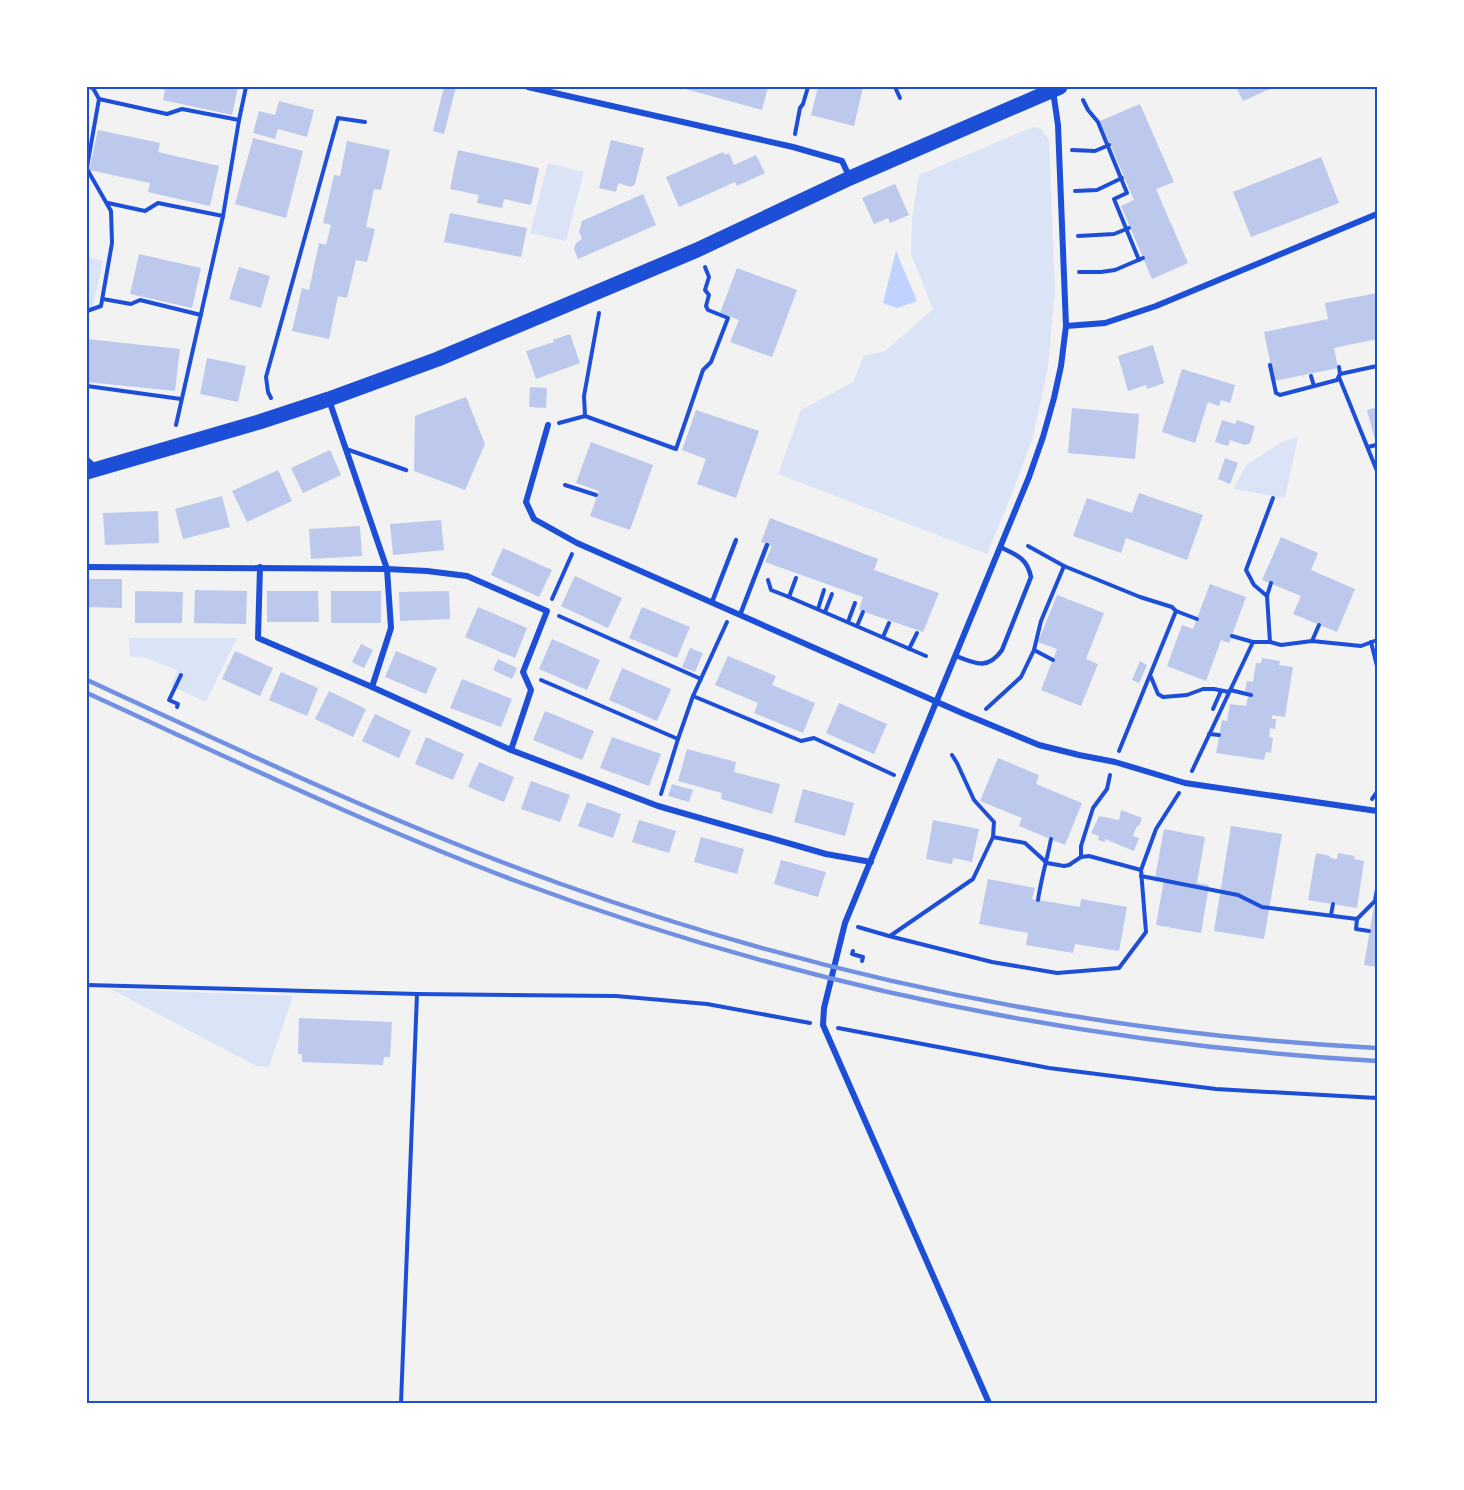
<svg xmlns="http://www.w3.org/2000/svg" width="1464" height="1490" viewBox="0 0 1464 1490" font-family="'Roboto Condensed',sans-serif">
	<rect width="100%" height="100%" fill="#f2f2f2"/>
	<g fill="#dbe4f7">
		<polygon points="1033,127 1041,129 1049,140 1055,290 1048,367 1033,437 1013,491 987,554 778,474 801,410 853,382 864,356 885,351 933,309 911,254 912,218 919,175"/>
		<polygon points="548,163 584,172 566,241 530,233"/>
		<polygon points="88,257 103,261 93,306 87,309"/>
		<polygon points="1298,437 1285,498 1234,489 1246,465 1282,442"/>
		<polygon points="129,638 237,638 206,702 171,686 177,670 146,658 130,656"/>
		<polygon points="111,989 293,996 269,1067 256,1066"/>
	</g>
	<polygon fill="#bfd3fe" points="896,251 917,301 897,308 883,303"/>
	<g fill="#bdc9ec">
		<polygon points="155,87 238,87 232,115 163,100 165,90"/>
		<polygon points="444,87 456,87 444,134 433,131"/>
		<polygon points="678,87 768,87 762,110"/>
		<polygon points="818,87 863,87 854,126 811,115"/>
		<polygon points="1236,87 1274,87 1243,101"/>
		<polygon points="279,101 314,110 307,137 278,129 275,139 253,133 259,111 275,115"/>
		<polygon points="1140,104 1174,182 1156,189 1188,263 1152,279 1121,206 1134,200 1100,121"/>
		<polygon points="98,130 160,143 158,152 219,166 210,206 148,192 150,183 89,170"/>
		<polygon points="253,138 303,151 286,218 235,204"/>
		<polygon points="611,140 644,148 635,184 631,187 618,183 616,192 599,188"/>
		<polygon points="347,141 390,150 381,190 374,189 366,227 375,229 367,262 356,260 347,298 338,296 329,339 292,331 302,288 309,290 319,243 326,245 331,225 323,223 334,175 340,176"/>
		<polygon points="458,150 539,168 531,205 504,199 502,208 477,203 479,195 450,189"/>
		<polygon points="723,152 725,155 729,153 734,165 756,155 765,173 737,186 735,182 679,207 666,177"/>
		<polygon points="1321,157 1339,203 1251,237 1233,192"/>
		<polygon points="895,184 909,215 890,223 888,218 874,224 862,198"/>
		<polygon points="643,194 656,225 578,259 574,249 576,243 582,239 579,232 582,221"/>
		<polygon points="450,213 527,228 521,257 444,242"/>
		<polygon points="139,254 201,268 192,308 130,294"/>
		<polygon points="239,267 270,276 261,308 229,299"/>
		<polygon points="737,268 797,290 772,357 730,342 739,320 720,313"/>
		<polygon points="1377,293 1377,339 1334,348 1338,368 1274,381 1264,332 1328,319 1325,303"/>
		<polygon points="570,334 580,363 536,379 526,351 554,342 553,340"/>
		<polygon points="87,339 180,349 175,391 87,382"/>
		<polygon points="1153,345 1164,383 1147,389 1146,385 1128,391 1118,356"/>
		<polygon points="207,358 246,366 238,402 200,394"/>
		<polygon points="1182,369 1235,385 1230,403 1221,400 1219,406 1208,402 1195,443 1162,432"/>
		<polygon points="530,387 547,388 546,408 529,407"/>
		<polygon points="466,397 485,444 465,490 414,471 415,416"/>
		<polygon points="1377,407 1377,444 1376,444 1367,410"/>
		<polygon points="1072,408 1139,414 1135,459 1068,453"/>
		<polygon points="696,410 759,431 736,498 697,484 706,459 682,450"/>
		<polygon points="1222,420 1235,424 1237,420 1255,426 1250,443 1245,445 1230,440 1228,446 1215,442"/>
		<polygon points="591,442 653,465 630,530 590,516 599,491 576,483"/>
		<polygon points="330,450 341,475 303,493 291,468"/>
		<polygon points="1225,458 1238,463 1230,484 1218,479"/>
		<polygon points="278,470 292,501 247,522 232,491"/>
		<polygon points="1139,493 1203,515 1187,560 1126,538 1121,553 1073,536 1087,498 1132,513"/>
		<polygon points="222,496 230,527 183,539 175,509"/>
		<polygon points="158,511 159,543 105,545 103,513"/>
		<polygon points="770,518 878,559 874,570 939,593 923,632 859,610 863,597 765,562 772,546 761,542"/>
		<polygon points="441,520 444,550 393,555 390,524"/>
		<polygon points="360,526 362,556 311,559 309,529"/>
		<polygon points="1281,537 1318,553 1311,570 1355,589 1337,632 1293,614 1301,596 1262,580"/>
		<polygon points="503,548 552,570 539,597 491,575"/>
		<polygon points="575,576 622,598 608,628 561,606"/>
		<polygon points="87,579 122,579 122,608 87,607"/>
		<polygon points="1210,584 1246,597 1229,643 1221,640 1206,681 1167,666 1182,625 1193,629"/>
		<polygon points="195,590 247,591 246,624 194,623"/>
		<polygon points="135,591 183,592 182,623 135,623"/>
		<polygon points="267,591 318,591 319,622 267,622"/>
		<rect x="331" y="591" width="50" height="32"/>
		<polygon points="449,591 450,619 400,621 399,592"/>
		<polygon points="1057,595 1104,613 1086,659 1098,664 1081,706 1041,690 1057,649 1038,642"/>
		<polygon points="478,607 527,628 515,658 465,637"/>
		<polygon points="642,607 690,627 677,658 629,638"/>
		<polygon points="552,639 600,660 587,690 539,669"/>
		<polygon points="361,644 373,650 364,668 352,662"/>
		<polygon points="690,648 703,653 695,672 682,667"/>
		<polygon points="235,651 273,668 260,696 222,679"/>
		<polygon points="396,651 437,668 426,694 385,677"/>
		<polygon points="728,656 776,676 772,685 815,703 803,733 754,713 758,703 715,685"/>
		<polygon points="1262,658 1280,661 1279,665 1293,667 1285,717 1272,715 1272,719 1276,719 1275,729 1270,728 1269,737 1273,738 1271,753 1266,752 1264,760 1216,753 1222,720 1227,721 1230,704 1246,706 1248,697 1251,697 1251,693 1245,691 1247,681 1253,682 1256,663 1261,663"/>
		<polygon points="498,659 517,668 512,679 493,670"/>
		<polygon points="1140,661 1147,665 1139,683 1132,680"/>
		<polygon points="622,668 671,689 657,721 609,700"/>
		<polygon points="281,672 318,688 307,716 269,700"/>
		<polygon points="462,679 512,699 501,727 450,708"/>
		<polygon points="329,691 366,709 353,737 315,719"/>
		<polygon points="839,703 887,724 874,754 826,733"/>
		<polygon points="545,711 594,731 582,760 533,740"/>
		<polygon points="375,714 411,731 399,758 362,741"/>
		<polygon points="426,737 464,754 453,780 415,764"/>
		<polygon points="612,737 661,754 649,786 600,768"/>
		<polygon points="687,749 736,762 734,772 780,784 772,814 721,799 722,793 678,781"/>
		<polygon points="998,758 1039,775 1036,784 1082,803 1065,845 1019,826 1022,818 980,801"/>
		<polygon points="479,762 514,777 504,802 468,787"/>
		<polygon points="531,781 570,795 560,822 521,809"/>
		<polygon points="672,784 693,790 689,802 668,796"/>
		<polygon points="803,789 854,803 845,836 794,822"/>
		<polygon points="587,802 621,814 613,838 578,826"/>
		<polygon points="1121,810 1142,818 1139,826 1137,826 1133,836 1139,838 1134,851 1105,839 1105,842 1098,840 1099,836 1091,833 1099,816 1119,820"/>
		<polygon points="639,820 676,831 669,853 632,842"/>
		<polygon points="933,820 979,829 972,862 953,858 952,864 926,859"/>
		<polygon points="1231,826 1282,834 1264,939 1214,931"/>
		<polygon points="1164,829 1205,837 1197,883 1209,885 1201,933 1156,925 1164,880 1155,878"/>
		<polygon points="701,837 744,849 737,874 694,862"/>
		<polygon points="1316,853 1330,856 1330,858 1337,859 1338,853 1355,856 1354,859 1364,861 1357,908 1308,900"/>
		<polygon points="781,860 826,872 818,897 774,884"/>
		<polygon points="988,879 1035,888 1032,899 1080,907 1081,899 1127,907 1119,951 1075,944 1073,953 1026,945 1028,933 979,924"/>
		<polygon points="1374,906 1377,907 1377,967 1364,965"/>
		<polygon points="299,1018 392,1022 390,1057 384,1057 383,1065 302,1062 302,1054 298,1054"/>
	</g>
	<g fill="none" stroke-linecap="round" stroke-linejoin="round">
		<g stroke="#1d4ed8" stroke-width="4">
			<polyline points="895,87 900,98"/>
			<polyline points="99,99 167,114 182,109 239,120"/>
			<polyline points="1083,100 1088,110 1098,122 1127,193 1114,199 1139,260"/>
			<polyline points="795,134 800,108 803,104 808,87"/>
			<polyline points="1072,150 1095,151 1109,145"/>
			<polyline points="87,167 99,99 93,88 89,87"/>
			<polyline points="87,169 111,211 112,243 101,306 87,311"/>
			<polyline points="1075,191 1097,190 1122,178"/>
			<polyline points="108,203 145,211 158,203 223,216"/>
			<polyline points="1078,236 1114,234 1129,228"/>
			<polyline points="1079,272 1101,272 1115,270 1143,258"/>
			<polyline points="103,299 131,304 140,300 201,315"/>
			<polyline points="1270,365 1276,393 1280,395 1337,380 1340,374 1377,366"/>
			<polyline points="1339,367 1340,374"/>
			<polyline points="1311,376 1314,386"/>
			<polyline points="1339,377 1377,471"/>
			<polyline points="87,386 181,399"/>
			<polyline points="271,398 268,392 266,377 338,118 365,122"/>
			<polyline points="585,416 676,449 703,370 711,362 728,318 708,310 706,306 709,295 705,290 709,277 705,267"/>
			<polyline points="559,423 585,416 584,396 599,313"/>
			<polyline points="176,425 223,216 239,120 246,87"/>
			<polyline points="1368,447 1376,445"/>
			<polyline points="565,485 596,495"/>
			<polyline points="1028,546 1064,566 1140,597 1172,607 1176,611 1119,751"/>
			<polyline points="768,580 771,590 789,597 926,656"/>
			<polyline points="1267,596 1271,583"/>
			<polyline points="789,597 796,578"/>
			<polyline points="552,599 572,554"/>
			<polyline points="818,609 824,590"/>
			<polyline points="1176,611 1197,619"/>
			<polyline points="825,612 832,594"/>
			<polyline points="559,616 701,679"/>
			<polyline points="848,622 855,603"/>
			<polyline points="857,626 863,612"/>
			<polyline points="1232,636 1253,642"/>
			<polyline points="883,637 889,623"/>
			<polyline points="1312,641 1319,625"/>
			<polyline points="1270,642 1267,596 1254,585 1246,570 1273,498"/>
			<polyline points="1371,642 1377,666"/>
			<polyline points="909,649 917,633"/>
			<polyline points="1034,650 1053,660"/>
			<polyline points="1151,677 1158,694 1163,697 1187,695 1203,689 1214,689 1229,692"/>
			<polyline points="541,680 678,739"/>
			<polyline points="1230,690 1251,695"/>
			<polyline points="693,696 801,741 814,738 894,775"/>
			<polyline points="177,707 178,704 169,700 181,675"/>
			<polyline points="986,709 1021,677 1034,650 1041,621 1064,566"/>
			<polyline points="1213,709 1221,691"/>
			<polyline points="1209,734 1219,735"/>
			<polyline points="952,755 957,763 974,800 994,822 993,837"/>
			<polyline points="1192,771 1253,642 1270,642 1281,645 1312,641 1361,646 1377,640"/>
			<polyline points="661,794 678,739 693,696 727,622"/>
			<polyline points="1372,799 1377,792"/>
			<polyline points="1081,857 1081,846 1093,808 1107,789 1110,775"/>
			<polyline points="1141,876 1238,895 1262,907 1357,919 1375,901 1377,889"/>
			<path d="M1038 900C1041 879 1047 860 1051 839"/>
			<polyline points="1331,915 1333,904"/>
			<polyline points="1357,919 1356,929 1369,931"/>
			<polyline points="858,927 889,936 992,962 1057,973 1119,968 1146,932 1141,870 1156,829 1179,793"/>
			<polyline points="890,936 973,879 993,837 1025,843 1047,863 1064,866 1069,865 1081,857 1089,856 1141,870"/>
			<polyline points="853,951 852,954 863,957 862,961"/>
			<polyline points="87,985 417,994 616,996 707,1004 810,1023"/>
			<polyline points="838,1028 1049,1068 1216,1089 1377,1098"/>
			<polyline points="401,1403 417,994"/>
		</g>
		<g stroke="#1d4ed8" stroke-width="4.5">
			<polyline points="346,449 406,470"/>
			<polyline points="87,459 96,467"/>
			<polyline points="712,602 736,540"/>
			<polyline points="740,615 767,545"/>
			<path d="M956 656C976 664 988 670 1002 650L1031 577C1027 558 1017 555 1000 547"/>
		</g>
		<g stroke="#1d4ed8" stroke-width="6">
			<polyline points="528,87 793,147 842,161 850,178"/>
			<polyline points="1066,326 1105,323 1156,306 1377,214"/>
			<polyline points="329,400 387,569 391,628 372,687"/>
			<polyline points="548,425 526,502 534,519 577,543 962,713 1039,745 1079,755 1115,762 1185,783 1377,811"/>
			<polyline points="87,567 387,569 427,571 467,576 547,611 523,672 531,690 511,750"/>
			<polyline points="260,567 258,638 372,687 511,750 658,806 826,854 871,862"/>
			<polyline points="989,1403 823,1025 824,1008 845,923 1029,477 1043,437 1054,398 1061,366 1066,326 1058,125 1053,91"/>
		</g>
		<polyline stroke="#1d4ed8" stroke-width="15" points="87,472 259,422 329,399 438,359 697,250 850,178 1060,87"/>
		<g stroke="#7290e2" stroke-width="4.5">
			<path d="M87 680C243 752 399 826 561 884 823 978 1099 1034 1377 1048"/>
			<path d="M87 693C229 758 370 826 516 881 793 984 1083 1044 1377 1061"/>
		</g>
	</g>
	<rect width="1464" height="1490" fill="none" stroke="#ffffff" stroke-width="177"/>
	<rect x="88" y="88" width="1288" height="1314" fill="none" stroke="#1d4ed8" stroke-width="2"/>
</svg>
